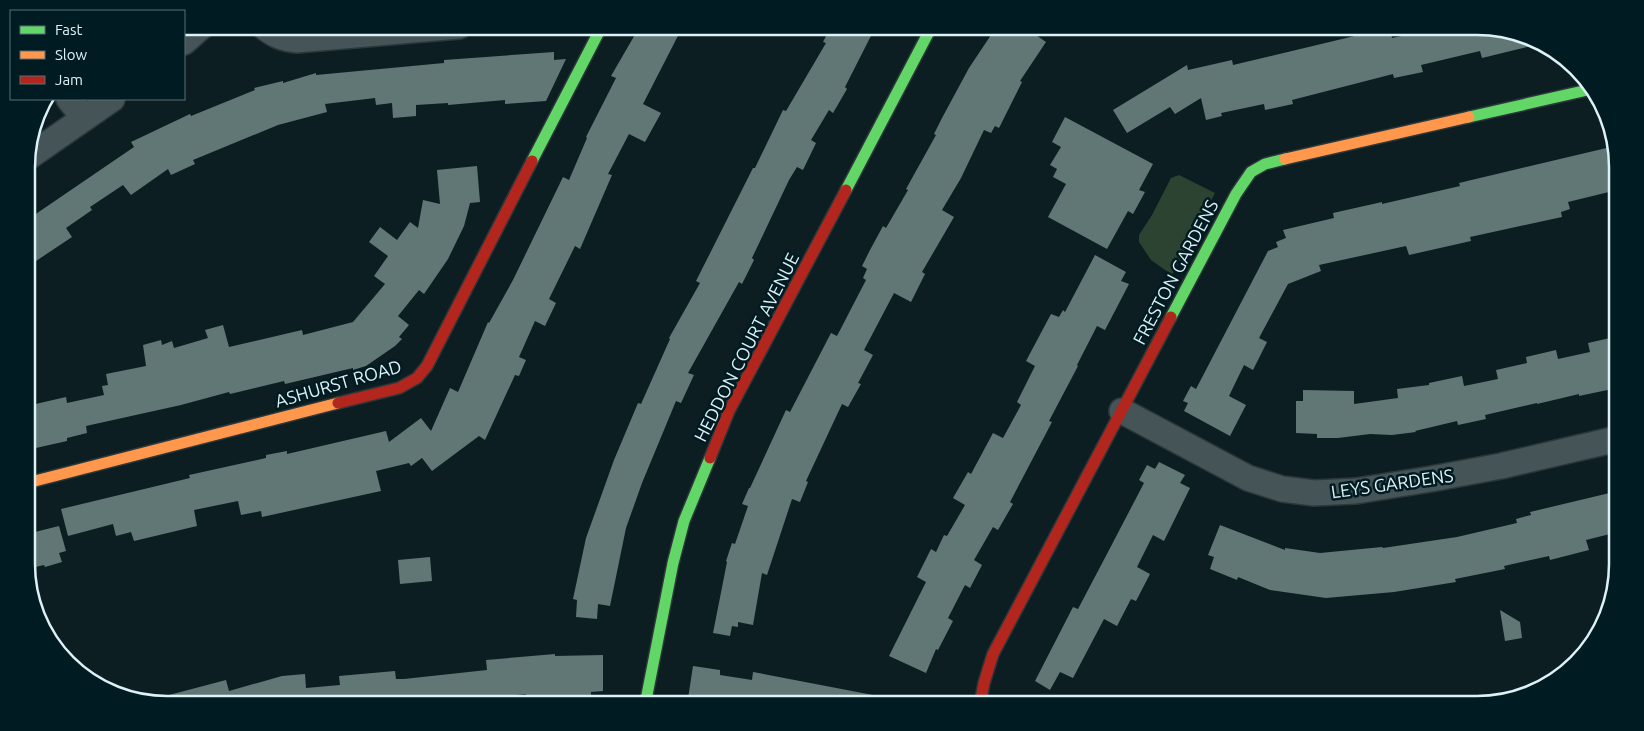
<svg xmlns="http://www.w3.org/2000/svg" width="1644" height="731" viewBox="0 0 1644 731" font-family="Ubuntu,sans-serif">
	<rect width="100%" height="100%" fill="#0c1e22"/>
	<polygon fill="#2b4330" points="1179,175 1215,193 1172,275 1151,260 1139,242 1139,235 1152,215 1171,178"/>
	<g fill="#617776">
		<polygon points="640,26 683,26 643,104 661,113 645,142 629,134 608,174 612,175 580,249 575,246 549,299 556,303 545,326 535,321 519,357 526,360 519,376 515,375 485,440 479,436 432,471 422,458 411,466 409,463 376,471 381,491 262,517 261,511 241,515 238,501 194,510 197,526 134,541 131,532 116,536 113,524 68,536 61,509 190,478 189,475 266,458 266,455 287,451 287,454 386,431 389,442 421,418 431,431 450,388 458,392 488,322 489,323 513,280 563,177 569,180 587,138 586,137 616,78 611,76"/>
		<polygon points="831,26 876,26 845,87 847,89 833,113 829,110 811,140 816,143 803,170 797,167 789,180 752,258 754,260 742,284 739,282 688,373 694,375 681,403 676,401 642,483 626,528 610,606 598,604 597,619 576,617 577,600 573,599 586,538 614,460 638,403 641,404 670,339 669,338 700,283 696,281 753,168 755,168 783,110 786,111 826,43 823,42"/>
		<polygon points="997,26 1037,26 1033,33 1046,42 1020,81 1022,82 999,128 995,126 991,133 984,130 961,178 942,210 954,217 922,272 925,274 911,302 894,293 864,350 873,355 858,383 861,384 848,407 842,404 806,481 808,482 800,502 792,499 767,575 762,573 753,625 738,622 738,627 732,626 730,636 713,633 727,562 726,561 732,543 735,544 748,506 742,504 749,488 750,488 786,410 790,412 831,333 837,336 866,280 863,278 867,269 862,266 870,250 883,226 886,228 908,190 906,189 936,135 934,134 942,118 969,68"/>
		<polygon points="1378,26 1390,26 1392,38 1439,28 1438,26 1477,26 1530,37 1539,44 1482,58 1480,51 1421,65 1423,72 1394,78 1393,74 1292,100 1293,104 1265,110 1264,104 1221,113 1222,116 1206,120 1201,98 1175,114 1170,107 1127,133 1113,110 1187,65 1188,70 1232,60 1233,65 1367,33 1366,29"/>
		<polygon points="554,52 554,60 566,59 546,101 505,104 505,100 448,105 448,103 416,105 416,116 393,118 392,103 376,105 375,98 325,104 327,112 278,125 193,160 195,164 171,175 168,169 131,195 123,185 90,207 92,210 66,228 72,237 27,267 27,220 134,147 131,142 190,114 191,116 255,90 254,88 283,81 283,83 316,73 316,75 444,63 444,60"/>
		<polygon points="1065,117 1153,164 1139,190 1145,192 1133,214 1128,211 1107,249 1048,217 1066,184 1053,177 1057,169 1050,165 1061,147 1052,142"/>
		<polygon points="1615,146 1617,190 1568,202 1570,209 1561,212 1562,217 1470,237 1471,241 1409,255 1406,246 1319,265 1321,271 1288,284 1259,338 1267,342 1253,370 1244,365 1229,396 1246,405 1230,436 1184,411 1188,403 1183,401 1191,386 1196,389 1268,251 1278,247 1276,242 1286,238 1283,230 1334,218 1333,213 1382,202 1382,204 1460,186 1459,183"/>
		<polygon points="477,166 480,202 470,203 464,226 448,259 424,294 419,290 398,316 409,325 399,337 402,339 395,346 366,366 353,370 353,368 285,384 284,381 230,394 229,392 181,405 86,426 87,433 67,438 67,441 27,450 27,406 66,397 67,403 104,395 102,386 108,385 106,374 146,366 143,345 161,340 162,345 172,341 174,348 208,338 205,330 223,325 229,347 302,330 303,335 353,322 385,284 374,276 388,256 369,242 380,227 397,240 410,222 418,228 423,200 440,204 437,170"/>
		<polygon points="1095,255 1126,272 1121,281 1129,284 1105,330 1097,326 1077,365 1078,366 1049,421 1052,422 1010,502 1013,504 998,530 993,527 974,560 982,565 970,588 965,585 948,618 953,621 938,650 936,649 926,673 889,656 926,582 917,577 931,549 936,552 944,535 947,536 965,505 953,498 968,472 971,474 993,433 1003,438 1021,405 1017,402 1035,366 1026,361 1051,314 1059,317 1063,310 1065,312"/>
		<polygon points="1610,338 1613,349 1617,348 1617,388 1579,396 1579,394 1537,404 1537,403 1485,415 1486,419 1458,425 1457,421 1415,431 1416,432 1392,435 1370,434 1338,438 1317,438 1317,434 1296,433 1296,401 1303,401 1303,390 1354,391 1354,404 1398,398 1397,389 1429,385 1429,383 1462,376 1464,386 1498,379 1496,370 1527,363 1526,357 1556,350 1558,359 1590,352 1588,343"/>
		<polygon points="1159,462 1185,475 1180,483 1190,488 1164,541 1153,535 1137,567 1150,574 1136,601 1131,599 1117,626 1104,619 1073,678 1060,672 1050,690 1035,681 1073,607 1078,609 1108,552 1144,483 1139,480 1147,465 1155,469"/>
		<polygon points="1618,491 1618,532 1586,540 1589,550 1550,560 1549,556 1504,566 1505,569 1455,579 1456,582 1394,592 1326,598 1270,590 1238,577 1237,580 1210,569 1214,557 1208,555 1220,525 1285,550 1285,548 1320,553 1382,547 1383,548 1457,537 1517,523 1516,519 1531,515 1530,512"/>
		<polygon points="59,526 66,551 59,553 62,562 45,567 44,565 27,569 27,534"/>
		<polygon points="430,557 432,581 400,584 398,560"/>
		<polygon points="1500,610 1520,622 1522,638 1505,641"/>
		<polygon points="555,654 555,656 603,655 603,691 591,692 591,695 526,698 526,694 420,705 167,705 154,702 154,699 226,680 229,691 282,676 305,674 306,688 340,685 339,676 395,671 396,679 404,679 487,670 486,660"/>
		<polygon points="693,666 720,670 720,675 752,680 753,672 878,696 877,705 687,705"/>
	</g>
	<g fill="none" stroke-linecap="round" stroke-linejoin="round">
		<g stroke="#2b3739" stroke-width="28">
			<g id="street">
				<path d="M263 26C274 35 283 39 297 40L459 26"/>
				<polyline points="184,42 202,26"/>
				<polyline points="69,99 84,118"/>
				<polyline points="27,158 112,99"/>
				<polyline points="1122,411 1248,478 1282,489 1314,493 1356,491 1431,479 1501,466 1617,439"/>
			</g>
		</g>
		<g stroke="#2b3739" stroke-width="14">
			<g id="fast">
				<polyline points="1469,117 1592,89"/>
				<polyline points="532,161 602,26"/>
				<polyline points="846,190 932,26"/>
				<polyline points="1171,317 1236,194 1251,172 1265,164 1285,159"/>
				<polyline points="645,705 673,563 684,521 710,458"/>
			</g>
		</g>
		<g stroke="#2b3739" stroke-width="14">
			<g id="slow">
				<polyline points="1285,159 1469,117"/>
				<polyline points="27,483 338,403"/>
			</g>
		</g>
		<g stroke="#2b3739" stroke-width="14">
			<g id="jam">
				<polyline points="338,403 399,388 417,378 427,366 532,161"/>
				<polyline points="710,458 729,411 846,190"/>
				<polyline points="980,705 984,683 993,654 1171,317"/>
			</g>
		</g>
		<use href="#street" stroke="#455457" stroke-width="25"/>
		<use href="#fast" stroke="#63d668" stroke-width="11"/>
		<use href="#slow" stroke="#ff974d" stroke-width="11"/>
		<use href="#jam" stroke="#b3261e" stroke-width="11"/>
	</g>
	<g text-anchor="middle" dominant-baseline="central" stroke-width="5" stroke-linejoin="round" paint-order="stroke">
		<g font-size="18" fill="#dcf2f7" stroke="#001b21">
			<text transform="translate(1175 272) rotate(-62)">FRESTON GARDENS</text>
			<text transform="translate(746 347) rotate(-63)">HEDDON COURT AVENUE</text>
			<text transform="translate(338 383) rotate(-16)">ASHURST ROAD</text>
			<text transform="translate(1392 483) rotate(-8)">LEYS GARDENS</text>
		</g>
	</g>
	<path d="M0 0H1644V731H0ZM167 35H1477A132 132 0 0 1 1609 167V564A132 132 0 0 1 1477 696H167A132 132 0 0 1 35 564V167A132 132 0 0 1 167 35Z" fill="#001b21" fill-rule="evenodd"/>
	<path fill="none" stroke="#dcf2f7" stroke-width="2.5" d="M167 35H1477A132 132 0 0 1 1609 167V564A132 132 0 0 1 1477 696H167A132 132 0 0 1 35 564V167A132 132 0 0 1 167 35Z"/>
	<rect x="10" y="10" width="175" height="90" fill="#001b21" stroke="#587177"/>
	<rect x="20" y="26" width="25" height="8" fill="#63d668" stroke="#587177"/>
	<text x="55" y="35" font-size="15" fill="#dcf2f7">Fast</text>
	<rect x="20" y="51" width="25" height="8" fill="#ff974d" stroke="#587177"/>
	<text x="55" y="60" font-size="15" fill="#dcf2f7">Slow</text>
	<rect x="20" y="76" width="25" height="8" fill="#b3261e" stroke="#587177"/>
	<text x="55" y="85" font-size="15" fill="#dcf2f7">Jam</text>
</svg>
